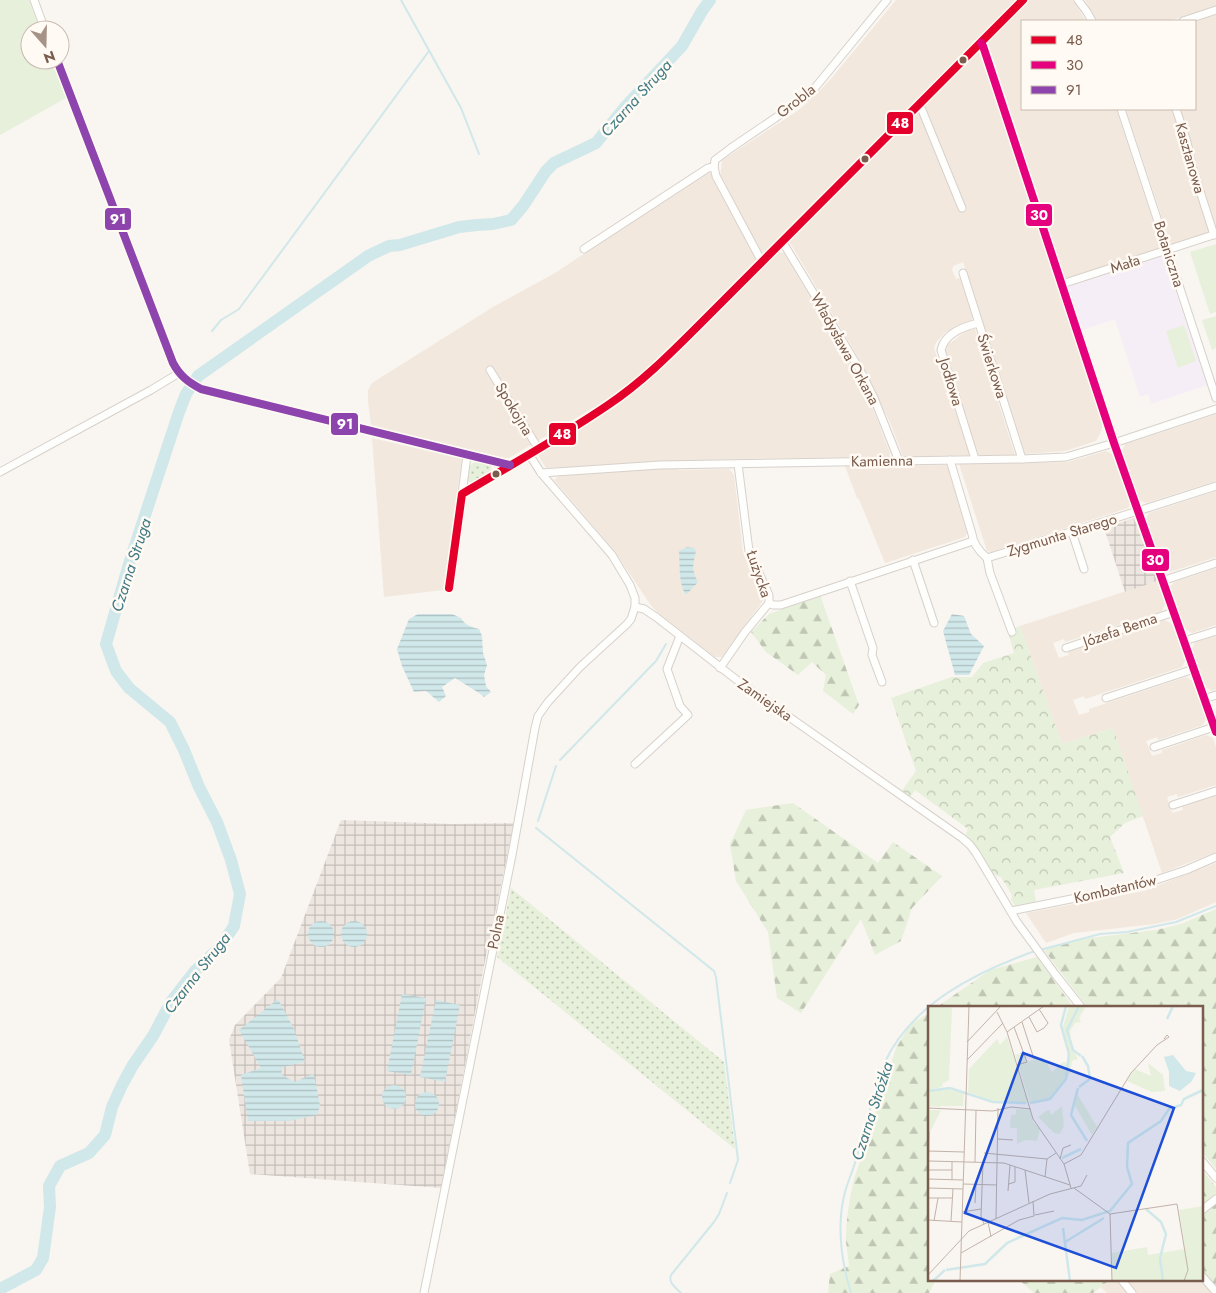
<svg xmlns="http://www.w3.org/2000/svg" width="1216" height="1293" viewBox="0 0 1216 1293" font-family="Jost,sans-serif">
	<defs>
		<pattern id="industrial-grid" width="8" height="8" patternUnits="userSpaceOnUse" patternTransform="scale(1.25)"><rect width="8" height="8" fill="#ede5e0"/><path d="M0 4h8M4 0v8" fill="none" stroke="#c5bdb8"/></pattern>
		<pattern id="grass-dots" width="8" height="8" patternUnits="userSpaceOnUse" patternTransform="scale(1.25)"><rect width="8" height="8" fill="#e7f0db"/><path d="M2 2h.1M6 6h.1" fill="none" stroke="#c0c6b4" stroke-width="1.8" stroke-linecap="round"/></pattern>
		<pattern id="forest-firs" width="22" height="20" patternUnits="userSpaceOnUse" patternTransform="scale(1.25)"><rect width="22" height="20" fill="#e7f0db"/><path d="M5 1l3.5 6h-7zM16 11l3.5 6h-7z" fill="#c0c6b4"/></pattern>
		<pattern id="park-crowns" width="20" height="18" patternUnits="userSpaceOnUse" patternTransform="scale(1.25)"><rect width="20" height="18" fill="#e7f0db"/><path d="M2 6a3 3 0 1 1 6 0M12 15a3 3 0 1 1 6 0" fill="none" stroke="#c0c6b4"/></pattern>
		<pattern id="water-rules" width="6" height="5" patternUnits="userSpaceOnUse" patternTransform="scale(1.25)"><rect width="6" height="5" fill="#d0e8ea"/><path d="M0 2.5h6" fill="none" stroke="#aebfc0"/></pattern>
	</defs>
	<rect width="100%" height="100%" fill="#f9f5f0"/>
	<g fill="#f2e8de">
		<polygon points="896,0 1017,0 762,254 720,178 722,160 796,112 812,99 830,80"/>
		<polygon points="1030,0 1073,0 1086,21 1022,21 1022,109 1116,109 1162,249 1066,281 988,42"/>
		<polygon points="1085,0 1216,0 1216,6 1169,21 1096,21"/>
		<polygon points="1216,13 1216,231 1171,245 1126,109 1195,109 1195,22"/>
		<polygon points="979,51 1008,134 1102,420 1102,428 1100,434 1096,441 1065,451 1025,454 963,262 953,266 952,270 956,279 960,278 973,318 971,321 946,332 936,342 934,348 970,455 903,457 892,427 862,364 789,241"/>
		<polygon points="709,171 757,259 661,356 634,379 603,402 507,459 404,435 371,425 368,401 368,390 372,383 493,307 555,273"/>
		<polygon points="778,252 784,253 854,369 868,396 890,453 889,457 729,459 546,468 538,455 617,406 667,363"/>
		<polygon points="975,329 1015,455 978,455 944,352 945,347 966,331"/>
		<polygon points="1216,414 1216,481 1146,503 1139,500 1122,451 1125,444"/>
		<polygon points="372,438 462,459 443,590 384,597"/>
		<polygon points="1106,451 1112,454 1130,505 1128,508 991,552 987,551 959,464 1068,462"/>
		<polygon points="947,465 967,533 965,537 885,563 859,499 857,498 845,466"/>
		<polygon points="673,468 680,470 729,469 734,475 743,553 765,598 722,657 715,657 657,612 650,604 614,550 554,480 560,475"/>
		<polygon points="1216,491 1216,557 1170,572 1163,569 1146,519 1149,513"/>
		<polygon points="1216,568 1216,625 1192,633 1185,629 1170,588 1174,582"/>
		<polygon points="1157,581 1165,604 1162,611 1065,642 1064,639 1053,643 1059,658 1069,655 1068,652 1165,620 1172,624 1185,661 1182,667 1085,699 1084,696 1073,700 1079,715 1089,712 1089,709 1186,677 1192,681 1206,719 1203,725 1158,740 1157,737 1146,741 1152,756 1162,753 1162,750 1206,735 1213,738 1216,747 1216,785 1178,797 1177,794 1167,797 1172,813 1183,810 1182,806 1216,795 1216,852 1162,873 1113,728 1062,744 1020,626"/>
		<polygon points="1216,636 1216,689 1212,691 1206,687 1192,649 1195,642"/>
		<polygon points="1216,863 1216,902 1178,919 1155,924 1074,933 1046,943 1026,913 1144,891"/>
		<polygon points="1111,1279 1202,1279 1216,1293 1107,1293 1101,1287"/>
	</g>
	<g fill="url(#industrial-grid)">
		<polygon points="1134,518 1157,581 1125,592 1104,528"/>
		<polygon points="341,820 453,824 514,823 486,956 441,1188 250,1174 229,1040 235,1025 281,978"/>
	</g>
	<polygon fill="#f6eef6" points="1163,253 1207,385 1151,404 1148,394 1140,397 1115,319 1082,330 1067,284"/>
	<g fill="url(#grass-dots)">
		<polygon points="477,461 491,464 491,471 473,483 469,482 467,478 469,466"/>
		<polygon points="511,888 724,1062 735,1149 497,957"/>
	</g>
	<g fill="url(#forest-firs)">
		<polygon points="820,595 859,705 853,714 823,691 826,675 812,662 798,675 766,652 751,632 769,614"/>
		<polygon points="793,803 878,863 893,842 942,876 912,908 901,941 875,955 861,919 801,1013 777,998 768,932 736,881 730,844 746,810"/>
		<polygon points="1216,909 1216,1169 1202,1152 1202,1007 1087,1007 1044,950 1074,940 1156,930 1181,924"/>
		<polygon points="1037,957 1073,1007 937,1007 990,970"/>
		<path d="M930 1012V1279H936L929 1293H828L830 1274 849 1266C848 1258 847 1250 846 1242 846 1221 849 1200 854 1179L896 1048 910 1025Z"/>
		<polygon points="1202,1170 1216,1187 1216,1292 1202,1276"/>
		<polygon points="1018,1279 1111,1279 1093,1293 1034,1293"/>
	</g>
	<polygon fill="url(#park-crowns)" points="1020,626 1062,744 1113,728 1143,816 1125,823 1110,837 1124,873 1034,890 1036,902 1015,906 1011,900 1012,895 1001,877 992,874 965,836 968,829 915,790 910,797 901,792 916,771 891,698 952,677 972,677 983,663 1014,653 1008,631"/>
	<g fill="#e7f0db">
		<polygon points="0,0 29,0 40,30 30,30 30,60 52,60 66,98 0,135"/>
		<polygon points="1216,244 1216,312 1210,314 1190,252"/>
		<polygon points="1216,316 1216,348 1212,350 1202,320"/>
		<polygon points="1184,325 1196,361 1178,368 1166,331"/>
	</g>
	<g fill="url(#water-rules)">
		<path d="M687 547 694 548 696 551C693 564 691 570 698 582L686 595C678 583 680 564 679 551Z"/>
		<path d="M418 614H452L461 618C465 625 471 627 479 629L482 636 483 653 487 665 484 675 486 686 491 692 484 697 479 693 455 678 442 687 446 696 439 702 426 691 414 692 402 666 397 649 409 619Z"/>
		<polygon points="952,614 964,616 971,634 984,646 969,675 955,675 943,631"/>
		<circle cx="321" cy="934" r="13"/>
		<circle cx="354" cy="934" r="13"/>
		<polygon points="402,994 426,998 411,1075 387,1071"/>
		<polygon points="278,999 294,1029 305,1062 283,1067 281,1074 294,1082 313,1074 316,1084 320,1106 317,1115 289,1121 248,1121 241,1075 261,1068 239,1030"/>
		<polygon points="436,1000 460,1005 445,1082 420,1077"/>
		<circle cx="394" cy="1097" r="12"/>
		<circle cx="427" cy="1104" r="12"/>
	</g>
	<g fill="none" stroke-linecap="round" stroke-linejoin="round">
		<g stroke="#d0e8ea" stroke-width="2">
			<polyline points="401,0 461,108 479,154"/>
			<polyline points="212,331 221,320 239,309 429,51"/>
			<polyline points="560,760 656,661 666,644"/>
			<polyline points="538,821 556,766"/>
			<polyline points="536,828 714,971 716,977 738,1160 730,1183"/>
			<polyline points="1040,950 1100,934 1127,932 1176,922 1216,906"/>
			<path d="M681 1293C676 1288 668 1283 671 1275L714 1222 719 1214 727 1193"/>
			<path d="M851 1293C841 1260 836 1226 845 1192 849 1178 855 1166 858 1152 863 1135 868 1118 872 1101 876 1089 879 1076 884 1064 911 1004 976 972 1035 951"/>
		</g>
		<polyline stroke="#d0e8ea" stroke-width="12" points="0,1289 36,1270 43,1258 50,1207 49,1186 60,1166 89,1153 105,1135 112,1107 122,1085 133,1065 153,1036 171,1002 195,971 221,946 234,926 240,894 231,860 217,822 199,787 184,750 170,722 129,688 116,671 106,644 129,564 179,412 186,394 198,376 368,256 389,246 400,245 459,227 477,225 493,224 511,220 523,206 546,171 554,163 596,143 626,106 682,46 702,11 710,0"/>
		<g stroke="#d7d1cb" stroke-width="9">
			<g id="street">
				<polyline points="34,0 45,30"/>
				<polyline points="1078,0 1087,12 1092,21"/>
				<polyline points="1183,21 1216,10"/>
				<polyline points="981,43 983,46 1114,443 1216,732"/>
				<path d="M57 60 173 363C180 376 188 382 201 389L510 465"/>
				<polyline points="919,105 922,110 962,208"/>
				<polyline points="1121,109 1216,398"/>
				<polyline points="1176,109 1187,142 1192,166 1214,235"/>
				<polyline points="782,241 860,370 874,398 899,461"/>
				<polyline points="584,249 708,168 714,167"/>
				<polyline points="762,262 716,176 714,167 715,160 731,148 809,95 887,0"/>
				<polyline points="963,273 1022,459"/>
				<polyline points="1062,284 1216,234"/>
				<polyline points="490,370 538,448"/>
				<path d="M975 459 941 350C945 333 963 327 978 323"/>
				<path d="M950 460 972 534C973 543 980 552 987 558L1138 511 1216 486"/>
				<polyline points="0,472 151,390 179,373"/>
				<polyline points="541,473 660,465 1022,459 1066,457 1114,443 1216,409"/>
				<polyline points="462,494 467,455"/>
				<polyline points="1072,532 1084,569"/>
				<polyline points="987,558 990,573 1012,632"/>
				<polyline points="913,560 934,623"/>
				<polyline points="850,581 873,648 872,655 882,682"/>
				<polyline points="1162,581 1216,563"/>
				<path d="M449 588 462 494C511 465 561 437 608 405 641 383 669 355 697 327L1023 0"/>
				<polyline points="769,603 773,605 781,605 973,541"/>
				<polyline points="635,607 644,609 656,617 742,684 962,838 970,845 976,853 1017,922 1055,974 1081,1007"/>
				<polyline points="1184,641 1216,631"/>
				<polyline points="1066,648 1174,612"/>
				<polyline points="720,668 745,632 769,603 769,595 749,551 738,464"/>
				<polyline points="1106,698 1194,669"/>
				<polyline points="1204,699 1216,695"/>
				<polyline points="1154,747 1214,727"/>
				<polyline points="635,764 688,715 680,706 667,669 680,636"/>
				<polyline points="1173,805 1216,791"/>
				<polyline points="1011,911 1141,885 1186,870 1216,857"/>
				<polyline points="1202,1161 1216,1178"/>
				<polyline points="1202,1210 1216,1199"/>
				<polyline points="1202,1276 1216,1292"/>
				<polyline points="1121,1279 1132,1293"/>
				<polyline points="424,1293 512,855 535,728 538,716 548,702 580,667 627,624 631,619 635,607 635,598 630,585 612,555 541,473 529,454"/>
			</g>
		</g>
		<use href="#street" stroke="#fefefd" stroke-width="7"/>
		<g stroke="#fffaf3" stroke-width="11">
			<path id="bus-1" d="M449 588 462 494C511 465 561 437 608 405 641 383 669 355 697 327L1023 0"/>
		</g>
		<g stroke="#fffaf3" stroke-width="11">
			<polyline id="bus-2" points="981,43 983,46 1114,443 1216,732"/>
		</g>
		<g stroke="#fffaf3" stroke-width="11">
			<path id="bus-3" d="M57 60 173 363C180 376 188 382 201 389L510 465"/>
		</g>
		<use href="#bus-1" stroke="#e4002b" stroke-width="8"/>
		<use href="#bus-2" stroke="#e5007d" stroke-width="8"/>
		<use href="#bus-3" stroke="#8e44ad" stroke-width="8"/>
	</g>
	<g fill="#7a5c4d" stroke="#fffaf3" stroke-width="2">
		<circle cx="963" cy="60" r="4.5"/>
		<circle cx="865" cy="159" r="4.5"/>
		<circle cx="496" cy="474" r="4.5"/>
	</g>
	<g text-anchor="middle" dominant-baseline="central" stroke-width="5" stroke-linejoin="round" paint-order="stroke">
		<g font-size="15" fill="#7a5c4d" stroke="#fffaf3">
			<text transform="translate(796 101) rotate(-38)">Grobla</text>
			<text transform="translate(1190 158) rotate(74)">Kasztanowa</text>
			<text transform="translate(1169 254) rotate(72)">Botaniczna</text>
			<text transform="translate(1125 264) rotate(-18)">Mała</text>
			<text transform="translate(845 349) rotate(61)">Władysława Orkana</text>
			<text transform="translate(992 366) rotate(72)">Świerkowa</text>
			<text transform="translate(951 382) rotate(73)">Jodłowa</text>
			<text transform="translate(514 409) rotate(59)">Spokojna</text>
			<text transform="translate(882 461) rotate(-1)">Kamienna</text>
			<text transform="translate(1062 535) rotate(-17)">Zygmunta Starego</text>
			<text transform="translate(759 574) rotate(71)">Łużycka</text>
			<text transform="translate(1120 630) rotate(-19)">Józefa Bema</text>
			<text transform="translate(765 700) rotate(35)">Zamiejska</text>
			<text transform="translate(1115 889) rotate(-13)">Kombatantów</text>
			<text transform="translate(496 932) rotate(-79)">Polna</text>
		</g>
		<g font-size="16" font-style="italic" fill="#437c86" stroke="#fffaf3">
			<text transform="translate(636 98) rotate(-48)">Czarna Struga</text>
			<text transform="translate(131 565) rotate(-72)">Czarna Struga</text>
			<text transform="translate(197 973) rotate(-52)">Czarna Struga</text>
			<text transform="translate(872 1111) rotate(-72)">Czarna Stróżka</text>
		</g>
	</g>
	<g transform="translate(928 1006)">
		<rect width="275" height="275" fill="#f9f5f0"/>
		<path d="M148 86 169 121 164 129 146 98Z" fill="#e7f0db"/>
		<path d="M0 0 24 2 21 74 15 77 14 81 0 84ZM141 0H158L151 12 153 16 147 17 142 25 143 40 150 53 144 55 142 67 124 92 102 97 87 49 95 46 99 56 115 51 124 66 135 56 139 57 140 39 134 24ZM79 31 101 97 65 95 40 86 41 63 69 33 72 39ZM15 82 13 101 0 100V85ZM134 100 136 120 132 128 126 127 110 111 118 105 122 104 123 109ZM0 104H13L0 130Z" fill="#e7f0db"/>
		<path d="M88 103 103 104 105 116 112 123 109 135 98 134 89 138V122H82L83 109 88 108Z" fill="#e7f0db"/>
		<path d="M220 57 235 69 237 85 224 86 199 75 207 63 223 70ZM15 82 36 87 35 100H13ZM275 200 274 275H184V247L219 241 220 249 257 243 251 204Z" fill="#e7f0db"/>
		<path d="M245 49 258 65 268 67 264 75 252 85 241 80V66L236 51Z" fill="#d0e8ea"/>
		<path fill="none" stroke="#d0e8ea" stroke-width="2.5" d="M151 0 139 24 145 44 153 50M239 13 245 0H250M151 81 162 73 160 60 154 50M150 82 143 109 159 135M0 85 22 82 65 96 98 97M102 97 122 93 138 73 141 48 133 19 138 0M134 152 153 143M218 203 233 216 238 228 232 252M135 222 142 275M137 236 176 212M232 252 235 275M18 264 57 258 79 237 134 212 154 214 182 205 204 178 199 161 200 137 233 115 241 103 253 99 256 93 275 84M5 275 17 264"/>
		<path fill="none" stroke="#c2b3aa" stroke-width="1" d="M69 6 79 26 105 113 136 158 143 182M101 11 109 26 116 22 120 17 111 3M94 16 106 53M86 21 99 56 89 59M79 26 116 0M39 36 73 0M39 54 75 17M0 102 65 105 83 101 103 103M70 133 85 134M0 145 36 146M56 147 119 153M132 153 135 142 143 139M1 155 76 157 142 179M47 156 48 104M55 156 53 210 56 218M136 158 153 149 203 67 229 39 241 31 239 29 236 33M1 164H24M97 164 101 197M117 171 119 153 128 147M0 173 35 174M24 174V156M35 178 69 179M81 178 87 176V161M0 182 1 126M0 182 35 183M146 182 182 208 184 275M80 185 82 159M0 192H24M47 197 48 178M34 206 53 203M182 208 249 198 260 264 256 275M107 209 126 205M68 213 70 102M0 214 34 216M6 215 10 192M23 215 25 183M60 216 63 231M33 247 91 214 106 210 105 195M0 269 41 225 122 188 153 180 159 169M32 275 41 0"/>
		<path fill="#1d4ed8" fill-opacity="0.15" stroke="#1d4ed8" stroke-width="2.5" d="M95 47 246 102 188 262 37 207Z"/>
		<rect width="275" height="275" fill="none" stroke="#7a5c4d" stroke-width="2.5"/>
	</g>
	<g stroke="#fffaf3" stroke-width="2">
		<rect x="886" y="111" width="28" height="24" rx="5" fill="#e4002b"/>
		<rect x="1025" y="203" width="28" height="24" rx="5" fill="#e5007d"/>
		<rect x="104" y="207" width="28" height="24" rx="5" fill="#8e44ad"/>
		<rect x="330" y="412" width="29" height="24" rx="5" fill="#8e44ad"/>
		<rect x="548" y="422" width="29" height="24" rx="5" fill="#e4002b"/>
		<rect x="1141" y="548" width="29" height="24" rx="5" fill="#e5007d"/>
	</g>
	<g font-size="14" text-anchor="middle" font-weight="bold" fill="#fff">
		<text x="900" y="128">48</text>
		<text x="1039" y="220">30</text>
		<text x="118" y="224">91</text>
		<text x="345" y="429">91</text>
		<text x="562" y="439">48</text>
		<text x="1155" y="565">30</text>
	</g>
	<rect x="1021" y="20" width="175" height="90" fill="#fffaf3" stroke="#cabbb1"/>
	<rect x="1031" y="36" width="25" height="8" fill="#e4002b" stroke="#cabbb1"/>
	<text x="1066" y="45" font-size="15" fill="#7a5c4d">48</text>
	<rect x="1031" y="61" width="25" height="8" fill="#e5007d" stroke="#cabbb1"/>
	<text x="1066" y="70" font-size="15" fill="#7a5c4d">30</text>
	<rect x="1031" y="86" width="25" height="8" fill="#8e44ad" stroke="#cabbb1"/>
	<text x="1066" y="95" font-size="15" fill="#7a5c4d">91</text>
	<g transform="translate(45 45) rotate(160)"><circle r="24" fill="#fffaf3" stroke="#cabbb1"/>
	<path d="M0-4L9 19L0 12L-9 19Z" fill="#a69286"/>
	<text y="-8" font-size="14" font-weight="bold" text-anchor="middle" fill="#7a5c4d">N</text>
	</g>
</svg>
